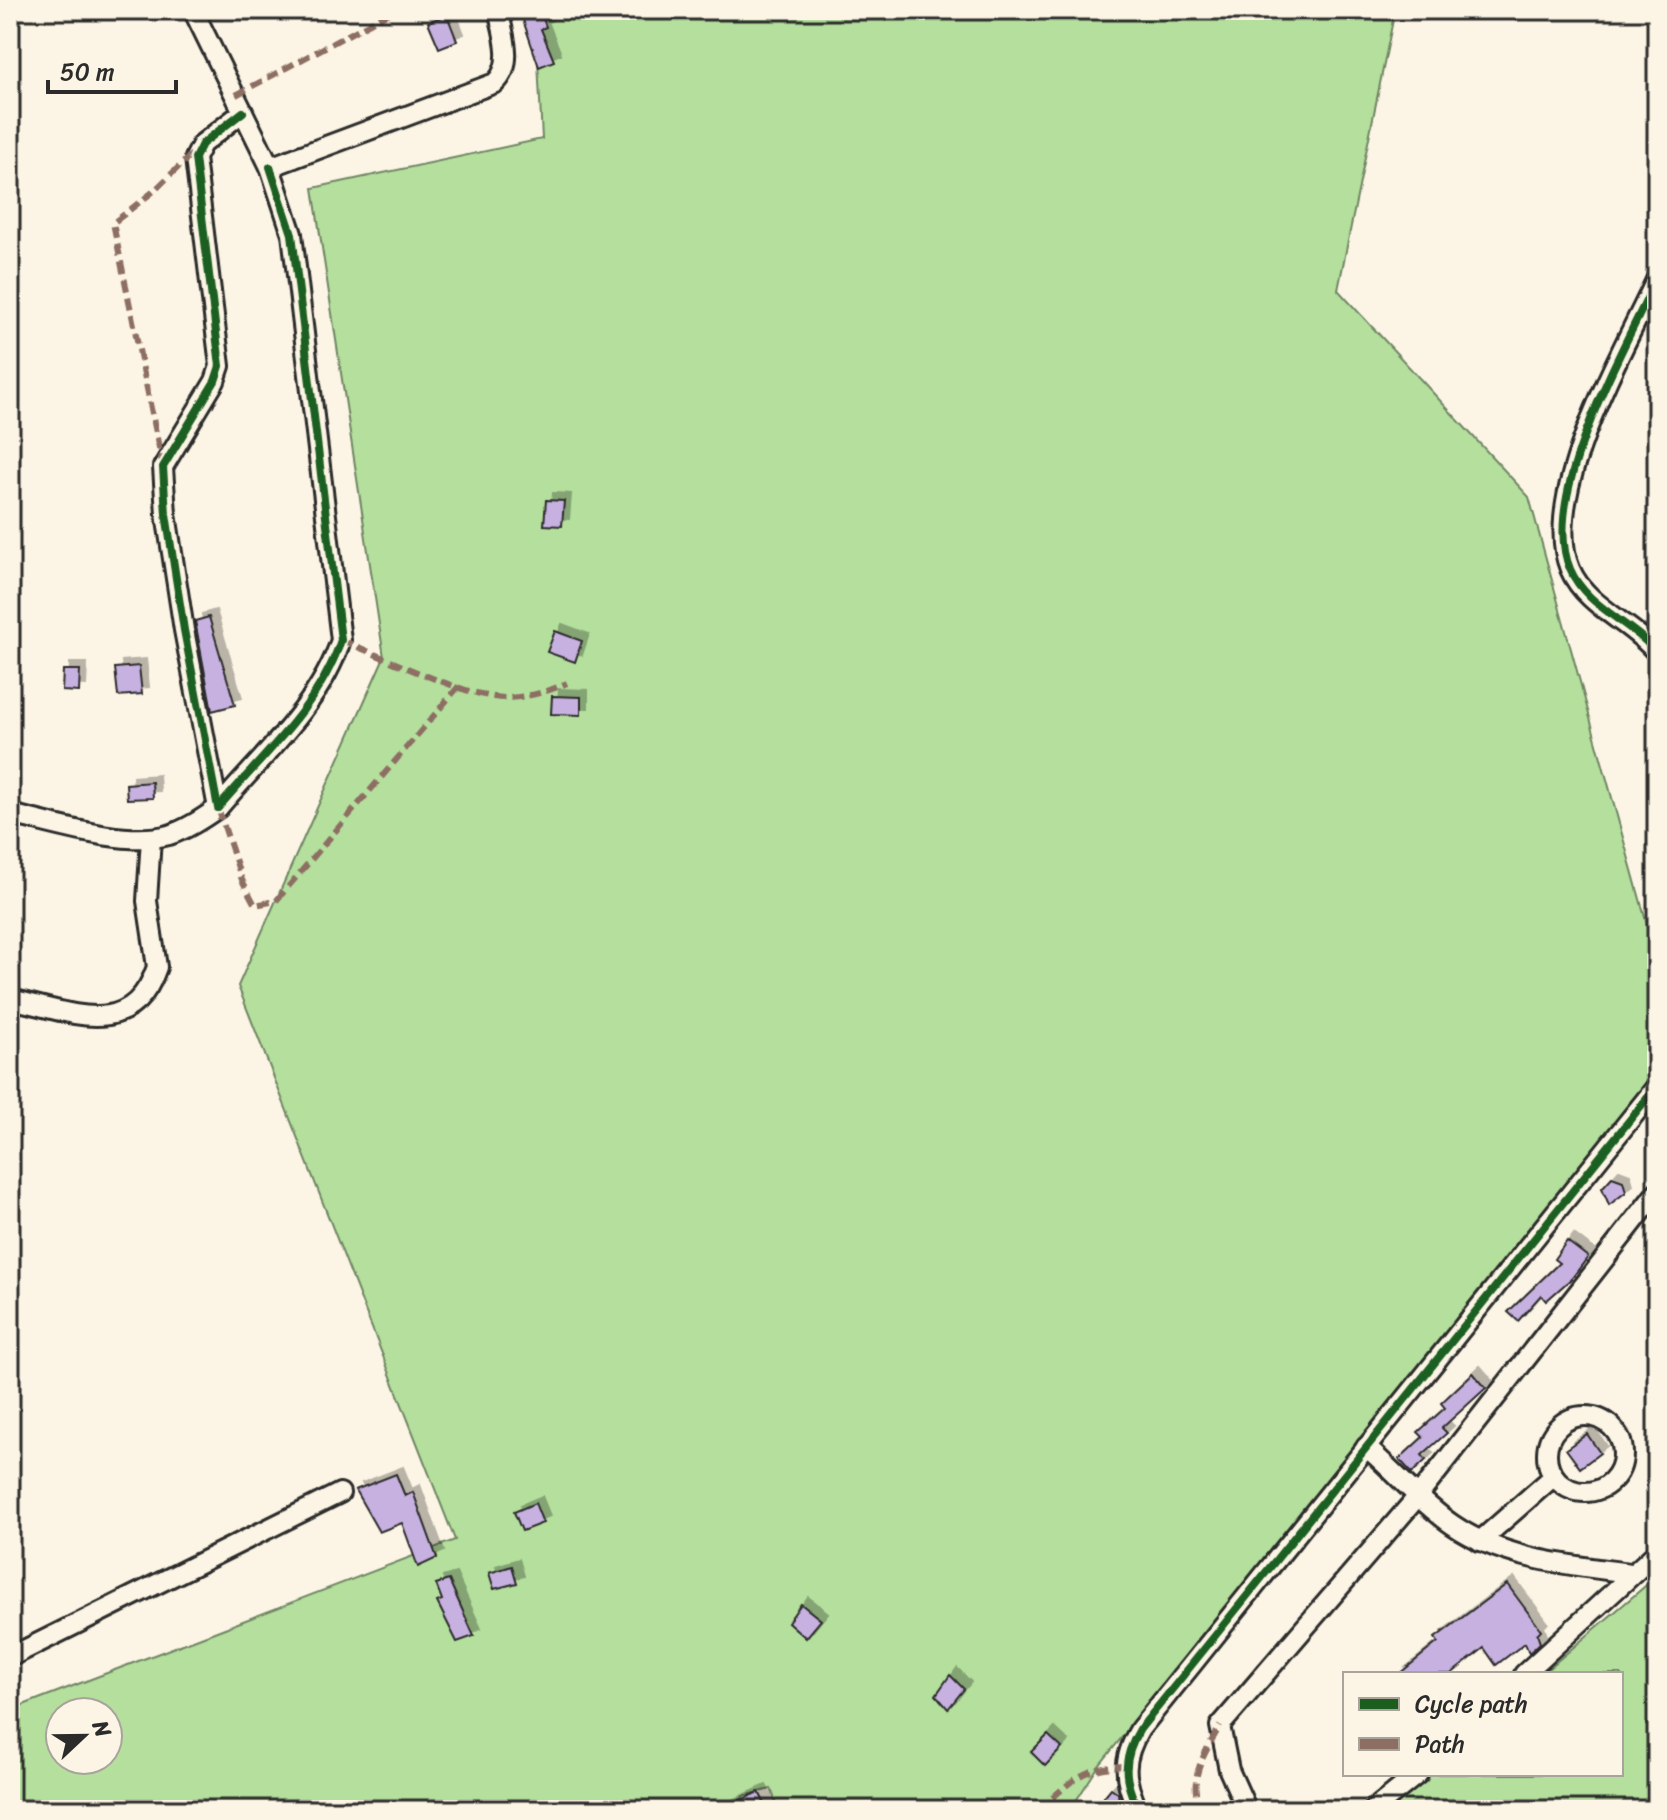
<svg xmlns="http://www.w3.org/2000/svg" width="1667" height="1820" viewBox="0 0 1667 1820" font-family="Sriracha,sans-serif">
	<defs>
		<filter id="shadow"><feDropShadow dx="7" dy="-7" stdDeviation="0" flood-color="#0004"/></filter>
	</defs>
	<rect width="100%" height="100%" fill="#fcf5e5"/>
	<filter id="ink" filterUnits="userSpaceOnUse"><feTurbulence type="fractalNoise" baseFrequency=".0125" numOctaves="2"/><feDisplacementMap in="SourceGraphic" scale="16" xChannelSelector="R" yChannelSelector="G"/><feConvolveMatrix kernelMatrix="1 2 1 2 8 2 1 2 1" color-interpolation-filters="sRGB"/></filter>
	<g filter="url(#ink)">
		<g fill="#b4df9d" stroke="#708564" stroke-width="2" fill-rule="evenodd">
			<path d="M543 10H1395L1338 290 1529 497 1657 961V1071L1098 1767 1070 1810H779L771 1789 743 1796 737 1810H10V1710L455 1540 238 986 384 657 313 188 542 139 536 23ZM60 1712H108V1760H60Z"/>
			<polygon points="1657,1576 1657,1810 1381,1810 1424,1774 1621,1774 1621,1674 1542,1674"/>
		</g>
		<g fill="#c7b1e0" stroke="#2b2b2b" stroke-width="2" filter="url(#shadow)">
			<polygon points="541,13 546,27 541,29 554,61 539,67 523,20"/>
			<polygon points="447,15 457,41 439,48 428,22"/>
			<polygon points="546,500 564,501 562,526 544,525"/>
			<polygon points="209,617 235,705 212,711 195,621"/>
			<polygon points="555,631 582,641 575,662 547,652"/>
			<polygon points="139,666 142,694 118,696 115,668"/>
			<polygon points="63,670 80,670 79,692 62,691"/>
			<polygon points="552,696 581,697 581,715 551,714"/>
			<polygon points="152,782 153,798 127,799 126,784"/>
			<polygon points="1612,1177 1623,1181 1626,1192 1609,1205 1602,1188"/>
			<polygon points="1567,1241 1588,1257 1572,1278 1546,1301 1541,1295 1518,1321 1508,1312 1559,1263 1554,1259"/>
			<polygon points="1473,1373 1486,1388 1442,1428 1447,1433 1422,1455 1426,1460 1412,1473 1399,1459 1423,1437 1418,1432 1445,1408 1441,1403"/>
			<polygon points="1587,1434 1600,1453 1580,1468 1566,1449"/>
			<polygon points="396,1474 405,1496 413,1492 437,1558 418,1567 402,1523 379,1532 355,1490"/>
			<polygon points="535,1503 543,1523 522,1531 514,1512"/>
			<polygon points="512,1566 517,1583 494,1589 489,1573"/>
			<polygon points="449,1580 474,1636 457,1642 437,1602 442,1600 436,1584"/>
			<polygon points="1507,1584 1541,1630 1537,1634 1540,1643 1529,1653 1525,1643 1496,1665 1484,1648 1451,1674 1399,1674 1438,1642 1435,1638"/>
			<polygon points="801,1604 821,1620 806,1638 788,1622"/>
			<polygon points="950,1675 964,1689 948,1709 936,1695"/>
			<polygon points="1048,1735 1062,1748 1045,1766 1031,1752"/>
			<polygon points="1111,1788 1118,1793 1120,1810 1093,1810"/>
			<polygon points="759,1792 768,1810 719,1810"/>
		</g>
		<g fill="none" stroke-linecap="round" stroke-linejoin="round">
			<g stroke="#2b2b2b" stroke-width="24">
				<g id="minor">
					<path d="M193 10 270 167 495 83C515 65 503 32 498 10"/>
					<path d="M243 112 202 144 195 158 220 366 215 381 163 467 166 514 184 630 218 808C261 757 320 705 341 640L292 234 270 167"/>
					<path d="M1657 278C1625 348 1539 495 1570 569 1586 607 1632 622 1657 653"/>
					<path d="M10 814C55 824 124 847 169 835 187 829 202 819 218 808"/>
					<path d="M10 999C69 1011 131 1043 157 967L147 901 151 838"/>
					<circle cx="1585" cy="1454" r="38"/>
					<path d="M1366 1447C1395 1472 1422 1504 1453 1525 1504 1560 1570 1565 1630 1573"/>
					<polyline points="1480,1541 1554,1476"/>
					<polyline points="10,1657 340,1493"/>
					<polyline points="1524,1674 1657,1552"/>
					<path d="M1138 1810C1123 1779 1122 1759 1140 1729L1657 1086"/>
					<polyline points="1247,1810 1229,1770 1220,1726 1419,1495 1657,1192"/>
					<polyline points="1373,1810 1418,1774"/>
				</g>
			</g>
			<use href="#minor" stroke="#fcf5e5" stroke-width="18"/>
			<g stroke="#8d6e63" stroke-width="6" stroke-dasharray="12 6" stroke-linecap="butt">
				<polyline points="236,95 394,10"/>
				<polyline points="163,467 113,223 154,191 196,150"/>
				<path d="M341 640C379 655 471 699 506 698 528 697 547 692 567 683"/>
				<polyline points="218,808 242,880 255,905 276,901 459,686"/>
				<path d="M1039 1810C1071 1782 1079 1768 1124 1766"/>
				<path d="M1203 1810C1184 1783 1206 1751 1220 1726"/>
			</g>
			<g stroke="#fcf5e5" stroke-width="13">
				<g id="cycleway">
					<path d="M243 112 202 144 195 158 220 366 215 381 163 467 166 514 184 630 218 808C261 757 320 705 341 640L292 234 270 167"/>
					<path d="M1657 278C1625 348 1539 495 1570 569 1586 607 1632 622 1657 653"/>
					<path d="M1138 1810C1123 1779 1122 1759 1140 1729L1657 1086"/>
				</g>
			</g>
			<use href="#cycleway" stroke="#1b5e20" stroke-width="8"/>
		</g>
	</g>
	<rect width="1667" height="1820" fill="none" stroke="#fcf5e5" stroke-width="40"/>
	<rect x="20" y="20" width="1627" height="1780" fill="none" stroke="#2b2b2b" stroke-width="3" filter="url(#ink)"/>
	<rect x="1343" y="1672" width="280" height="104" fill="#fcf5e5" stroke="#a8a49b" stroke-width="2"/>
	<rect x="1359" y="1698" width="40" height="12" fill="#1b5e20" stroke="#a8a49b" stroke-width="2"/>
	<text x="1415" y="1712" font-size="24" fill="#2b2b2b">Cycle path</text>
	<rect x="1359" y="1738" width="40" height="12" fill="#8d6e63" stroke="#a8a49b" stroke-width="2"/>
	<text x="1415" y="1752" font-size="24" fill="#2b2b2b">Path</text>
	<g transform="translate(84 1736) rotate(68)"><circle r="38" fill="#fcf5e5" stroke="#a8a49b" stroke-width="2"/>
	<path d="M0-6L14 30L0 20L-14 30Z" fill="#2b2b2b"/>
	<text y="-12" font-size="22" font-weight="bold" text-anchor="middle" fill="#2b2b2b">N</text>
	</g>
	<path d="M48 80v12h128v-12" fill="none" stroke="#2b2b2b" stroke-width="4"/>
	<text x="60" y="80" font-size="24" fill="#2b2b2b" stroke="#fcf5e5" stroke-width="6" paint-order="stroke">50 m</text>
</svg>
